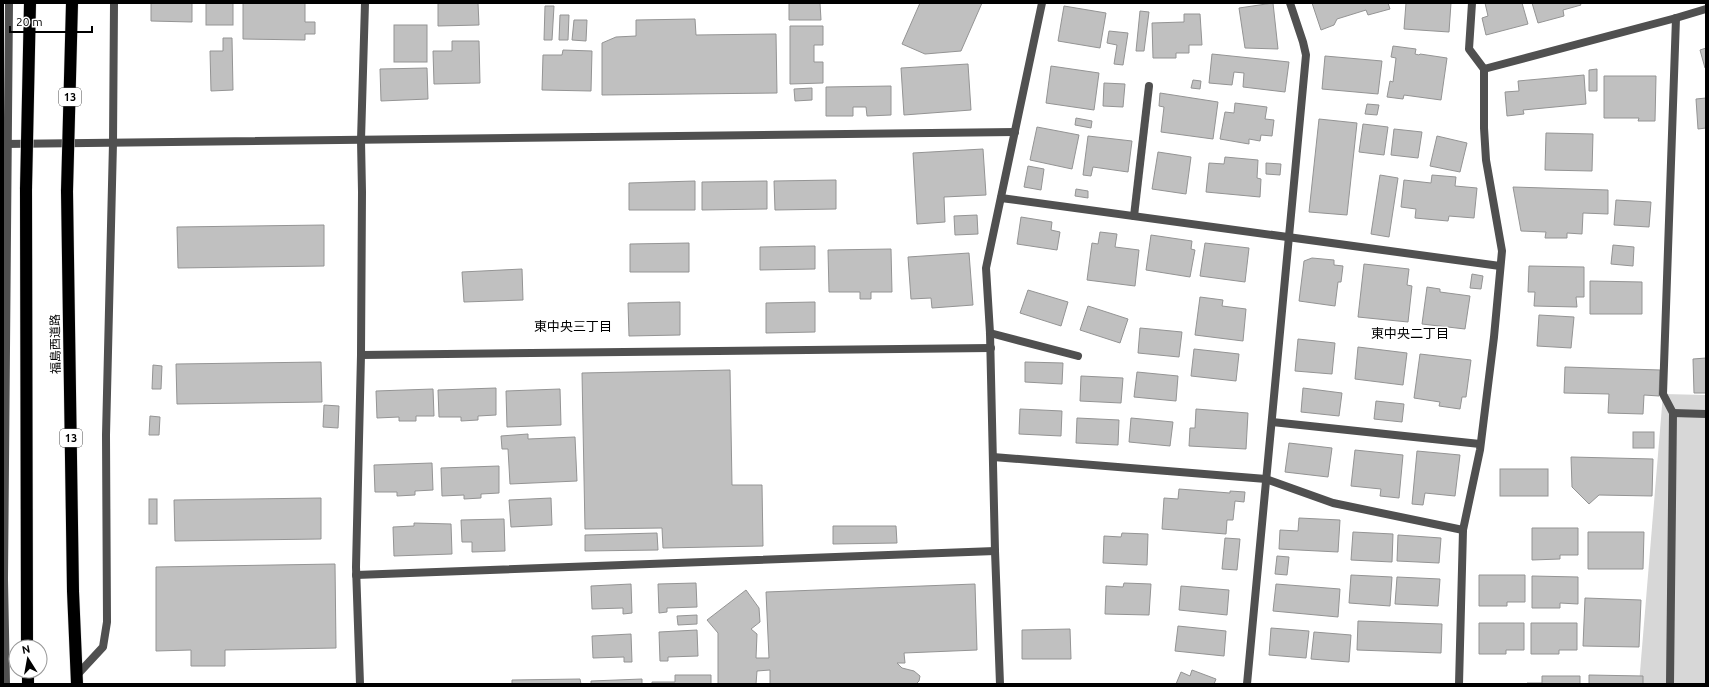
<svg xmlns="http://www.w3.org/2000/svg" width="1709" height="687" viewBox="0 0 1709 687" font-family="Ubuntu,'Noto Sans JP',sans-serif">
	<rect width="100%" height="100%" fill="#fff"/>
	<polygon fill="#d7d7d7" points="1663,394 1706,395 1706,684 1639,684"/>
	<g fill="#c0c0c0" stroke="#949494">
		<polygon points="151,3 192,3 192,22 151,21"/>
		<rect x="206" y="3" width="27" height="22"/>
		<polygon points="243,3 305,3 305,22 315,22 315,34 305,34 305,40 243,39"/>
		<polygon points="438,3 478,3 479,25 438,26"/>
		<polygon points="789,3 820,3 821,20 789,20"/>
		<polygon points="920,3 982,3 961,51 925,54 902,44"/>
		<polygon points="1273,3 1278,49 1245,48 1239,8"/>
		<polygon points="1312,3 1388,3 1390,9 1368,15 1366,10 1337,19 1334,25 1321,30"/>
		<polygon points="1406,3 1451,3 1449,32 1404,29"/>
		<polygon points="1485,3 1522,3 1528,24 1486,35 1482,18 1488,16"/>
		<polygon points="1532,3 1580,3 1581,5 1563,10 1564,16 1538,23"/>
		<polygon points="545,6 554,6 552,40 544,40"/>
		<polygon points="1064,6 1106,13 1100,48 1058,41"/>
		<polygon points="1140,11 1149,12 1144,51 1136,51"/>
		<polygon points="1184,14 1200,14 1202,45 1189,45 1189,53 1176,53 1176,58 1153,58 1152,23 1184,22"/>
		<polygon points="560,15 569,15 568,40 559,40"/>
		<polygon points="695,19 696,35 776,34 777,93 602,95 602,43 616,37 636,36 636,20"/>
		<polygon points="574,20 587,20 586,41 572,40"/>
		<rect x="394" y="25" width="33" height="37"/>
		<polygon points="790,26 823,26 823,45 814,45 814,62 823,62 823,83 790,84"/>
		<polygon points="1109,31 1128,33 1123,65 1114,64 1117,45 1107,43"/>
		<polygon points="223,38 232,38 233,90 211,91 210,51 223,51"/>
		<polygon points="452,41 479,41 480,83 434,84 433,51 452,51"/>
		<polygon points="1393,46 1416,49 1415,54 1419,55 1420,54 1447,58 1441,100 1404,95 1403,99 1387,97 1390,81 1393,82 1396,58 1391,57"/>
		<polygon points="1706,48 1706,67 1705,68 1700,50"/>
		<polygon points="563,50 592,51 591,91 542,90 543,55 562,55"/>
		<polygon points="1212,54 1289,62 1285,92 1243,87 1244,73 1234,72 1232,85 1209,83"/>
		<polygon points="1325,56 1382,61 1378,94 1322,89"/>
		<polygon points="968,64 971,110 904,115 901,68"/>
		<polygon points="1051,66 1099,73 1094,110 1046,103"/>
		<polygon points="427,68 428,99 381,101 380,69"/>
		<polygon points="1597,69 1597,91 1589,91 1589,70"/>
		<polygon points="1584,75 1586,104 1523,110 1524,114 1507,116 1505,92 1519,91 1518,81"/>
		<polygon points="1604,76 1656,76 1655,121 1638,121 1639,118 1604,118"/>
		<polygon points="1193,80 1201,81 1200,89 1191,88"/>
		<polygon points="1104,83 1125,84 1123,107 1103,106"/>
		<polygon points="891,86 891,115 867,116 866,107 853,107 853,116 826,116 826,87"/>
		<polygon points="812,88 812,100 795,101 794,89"/>
		<polygon points="1160,93 1218,102 1213,139 1161,132 1164,107 1159,106"/>
		<polygon points="1706,98 1706,128 1698,129 1696,99"/>
		<polygon points="1235,103 1267,107 1265,119 1274,120 1272,136 1261,135 1260,141 1249,139 1249,144 1220,139 1225,112 1234,113"/>
		<polygon points="1367,104 1379,105 1377,115 1365,114"/>
		<polygon points="1076,118 1092,121 1091,128 1075,125"/>
		<polygon points="1319,119 1357,123 1347,215 1309,212"/>
		<polygon points="1363,124 1388,127 1384,155 1359,152"/>
		<polygon points="1037,127 1079,135 1072,169 1030,160"/>
		<polygon points="1394,129 1422,132 1418,158 1391,155"/>
		<polygon points="1546,133 1593,134 1592,171 1545,170"/>
		<polygon points="1088,136 1132,141 1128,172 1093,167 1091,176 1083,175"/>
		<polygon points="1437,136 1467,143 1460,172 1430,166"/>
		<polygon points="983,149 986,195 944,197 945,222 917,224 913,153"/>
		<polygon points="1158,152 1191,157 1186,194 1152,189"/>
		<polygon points="1225,157 1258,160 1257,178 1261,179 1260,197 1206,192 1209,163 1224,164"/>
		<polygon points="1266,163 1281,164 1280,175 1266,174"/>
		<polygon points="1028,166 1044,169 1041,190 1024,187"/>
		<polygon points="1380,175 1398,178 1389,237 1371,234"/>
		<polygon points="1432,175 1456,177 1455,186 1477,188 1474,218 1449,216 1448,221 1415,218 1416,209 1401,207 1404,180 1431,183"/>
		<polygon points="836,180 836,209 775,210 774,181"/>
		<polygon points="695,181 695,210 629,210 629,183"/>
		<polygon points="767,181 767,209 702,210 702,182"/>
		<polygon points="1513,187 1608,190 1608,214 1583,213 1582,234 1567,233 1567,238 1545,238 1546,232 1521,231"/>
		<polygon points="1076,189 1088,191 1088,198 1075,196"/>
		<polygon points="1616,200 1651,202 1649,227 1614,225"/>
		<polygon points="977,215 978,234 955,235 954,216"/>
		<polygon points="1021,217 1052,222 1051,230 1060,232 1057,250 1017,244"/>
		<polygon points="324,225 324,266 178,268 177,227"/>
		<polygon points="1100,232 1117,234 1115,247 1139,250 1135,286 1087,280 1092,243 1098,244"/>
		<polygon points="1151,235 1192,241 1191,249 1195,250 1190,277 1146,270"/>
		<polygon points="689,243 689,272 630,272 630,244"/>
		<polygon points="1205,243 1249,248 1245,282 1200,276"/>
		<polygon points="1613,245 1634,247 1633,266 1611,264"/>
		<polygon points="815,246 815,269 760,270 760,247"/>
		<polygon points="891,249 892,292 871,292 871,299 860,299 860,292 829,292 828,250"/>
		<polygon points="969,253 973,305 932,308 931,298 911,299 908,257"/>
		<polygon points="1312,258 1334,260 1334,265 1343,266 1341,282 1338,282 1335,306 1299,301 1304,261"/>
		<polygon points="1364,264 1409,269 1407,285 1412,286 1408,322 1358,317"/>
		<polygon points="1529,266 1584,267 1584,297 1576,297 1577,307 1534,306 1535,292 1528,292"/>
		<polygon points="522,269 523,300 464,302 462,272"/>
		<polygon points="1472,274 1483,276 1481,289 1470,288"/>
		<polygon points="1590,281 1642,282 1642,314 1590,314"/>
		<polygon points="1427,287 1440,289 1440,292 1470,296 1465,329 1422,324"/>
		<polygon points="1028,290 1068,302 1061,326 1020,313"/>
		<polygon points="1200,297 1223,300 1222,306 1246,309 1243,341 1195,335"/>
		<polygon points="680,302 680,335 629,336 628,303"/>
		<polygon points="815,302 815,332 766,333 766,303"/>
		<polygon points="1088,306 1128,319 1120,343 1080,330"/>
		<polygon points="1539,315 1574,317 1571,348 1537,346"/>
		<polygon points="1140,328 1182,332 1179,357 1138,353"/>
		<polygon points="1298,339 1335,343 1332,374 1295,371"/>
		<polygon points="1358,347 1407,353 1403,385 1355,379"/>
		<polygon points="1194,349 1239,354 1236,381 1191,376"/>
		<polygon points="1420,354 1471,360 1466,397 1462,397 1460,409 1439,406 1440,402 1414,398"/>
		<polygon points="1706,358 1706,393 1694,393 1693,359"/>
		<polygon points="321,362 322,402 177,404 176,364"/>
		<polygon points="1025,362 1063,363 1062,384 1025,382"/>
		<polygon points="153,365 162,366 161,389 152,389"/>
		<polygon points="1565,367 1660,370 1659,396 1644,395 1643,414 1608,413 1609,394 1564,393"/>
		<polygon points="730,370 732,485 762,485 763,546 663,548 662,528 585,529 582,373"/>
		<polygon points="1137,372 1178,376 1176,401 1134,397"/>
		<polygon points="1081,376 1123,378 1121,403 1080,401"/>
		<polygon points="496,388 496,415 478,416 478,420 461,421 461,417 439,417 438,390"/>
		<polygon points="1303,388 1342,393 1339,416 1301,412"/>
		<polygon points="433,389 434,416 416,416 416,421 399,421 399,417 377,418 376,391"/>
		<polygon points="560,389 561,425 507,427 506,391"/>
		<polygon points="1376,401 1404,404 1402,422 1374,419"/>
		<polygon points="324,405 339,406 338,428 323,427"/>
		<polygon points="1020,409 1062,411 1061,436 1019,434"/>
		<polygon points="1196,409 1248,413 1246,449 1189,446 1190,428 1195,428"/>
		<polygon points="150,416 160,417 159,435 149,435"/>
		<polygon points="1077,418 1119,420 1118,445 1076,443"/>
		<polygon points="1131,418 1173,422 1170,446 1129,442"/>
		<rect x="1633" y="432" width="21" height="16"/>
		<polygon points="528,434 528,439 575,437 577,481 510,484 508,449 502,449 501,436"/>
		<polygon points="1289,443 1332,448 1328,477 1285,472"/>
		<polygon points="1355,450 1403,455 1399,498 1380,496 1381,489 1351,486"/>
		<polygon points="1417,451 1460,455 1455,496 1425,493 1423,505 1412,504"/>
		<polygon points="1571,457 1653,459 1652,496 1599,495 1589,504 1572,487"/>
		<polygon points="432,463 433,490 415,491 415,495 397,496 397,492 375,492 374,465"/>
		<polygon points="499,466 499,493 481,494 481,498 464,499 464,495 442,496 441,468"/>
		<rect x="1500" y="469" width="48" height="27"/>
		<polygon points="1179,489 1230,493 1230,491 1245,492 1244,502 1235,501 1233,520 1227,520 1226,534 1162,529 1164,498 1178,499"/>
		<polygon points="321,498 321,539 175,541 174,500"/>
		<polygon points="551,498 552,525 511,527 509,500"/>
		<rect x="149" y="499" width="8" height="25"/>
		<polygon points="1299,518 1340,520 1338,552 1279,549 1280,530 1298,531"/>
		<polygon points="504,519 505,551 472,552 472,542 462,542 461,520"/>
		<polygon points="414,523 451,524 452,554 394,556 393,527 414,526"/>
		<polygon points="833,526 896,526 897,543 833,544"/>
		<polygon points="1532,528 1578,528 1578,555 1560,555 1560,559 1532,560"/>
		<polygon points="1353,532 1393,534 1392,562 1351,560"/>
		<polygon points="1588,532 1644,532 1643,569 1588,569"/>
		<polygon points="657,533 658,550 585,551 585,535"/>
		<polygon points="1122,533 1148,534 1147,565 1103,563 1104,536 1121,537"/>
		<polygon points="1398,535 1441,538 1439,563 1397,561"/>
		<polygon points="1225,538 1240,539 1237,570 1222,569"/>
		<polygon points="1277,556 1289,557 1287,575 1275,574"/>
		<polygon points="335,564 336,648 225,650 225,666 191,666 191,650 156,651 156,567"/>
		<polygon points="1351,575 1392,577 1390,606 1349,603"/>
		<polygon points="1479,575 1525,575 1525,602 1507,602 1507,606 1479,606"/>
		<polygon points="1532,576 1578,577 1578,604 1560,603 1560,608 1532,608"/>
		<polygon points="1397,577 1440,579 1438,606 1395,604"/>
		<polygon points="696,583 697,607 667,608 667,612 659,613 658,584"/>
		<polygon points="1124,583 1151,584 1149,615 1105,614 1106,586 1123,587"/>
		<polygon points="631,584 632,613 623,614 623,608 592,609 591,586"/>
		<polygon points="975,584 977,650 904,653 905,663 897,663 902,668 914,671 920,676 919,681 916,684 770,684 770,670 757,671 756,684 718,684 718,633 707,620 746,590 759,608 760,622 751,629 757,634 756,658 769,658 766,592"/>
		<polygon points="1276,584 1340,589 1338,617 1273,611"/>
		<polygon points="1181,586 1229,590 1227,615 1179,610"/>
		<polygon points="1585,598 1641,600 1639,647 1583,646"/>
		<polygon points="697,615 697,624 678,625 677,616"/>
		<polygon points="1358,621 1442,624 1441,653 1357,650"/>
		<polygon points="1479,623 1524,623 1524,650 1506,650 1506,654 1479,654"/>
		<polygon points="1531,623 1577,623 1577,650 1559,650 1559,654 1531,654"/>
		<polygon points="1178,626 1226,631 1224,656 1175,651"/>
		<polygon points="1271,628 1309,631 1306,658 1269,655"/>
		<polygon points="1070,629 1071,659 1022,659 1022,630"/>
		<polygon points="697,630 698,656 668,657 668,661 660,661 659,632"/>
		<polygon points="1314,632 1351,635 1349,662 1311,659"/>
		<polygon points="631,634 632,662 624,662 624,657 593,658 592,636"/>
		<polygon points="1192,670 1216,679 1214,684 1176,684 1181,672 1190,676"/>
		<polygon points="675,675 711,675 711,684 652,684 652,682 675,682"/>
		<polygon points="1589,675 1643,676 1643,684 1589,684"/>
		<polygon points="1542,676 1580,676 1580,684 1527,684 1527,683 1542,683"/>
		<polygon points="580,679 581,684 512,684 512,680"/>
		<polygon points="642,679 642,684 591,684 591,681"/>
	</g>
	<g fill="none" stroke-linecap="round" stroke-linejoin="round">
		<g stroke="#dbdbdb" stroke-width="13">
			<g id="highway">
				<polyline points="26,189 27,647"/>
				<polyline points="67,191 73,591 77,684"/>
				<polyline points="28,671 28,684"/>
			</g>
		</g>
		<g stroke="#505050" stroke-width="8">
			<polyline points="1472,3 1469,49 1484,69"/>
			<polyline points="3,144 1015,132"/>
			<polyline points="1001,198 1500,266"/>
			<polyline points="1134,216 1149,86"/>
			<polyline points="990,333 1078,356"/>
			<polyline points="361,355 991,348"/>
			<polyline points="1673,413 1706,414"/>
			<polyline points="1272,422 1480,444"/>
			<polyline points="993,457 1266,479 1333,503 1463,530"/>
			<polyline points="356,575 995,551"/>
			<polyline points="77,675 103,647 107,622 106,435 113,143 114,3"/>
			<polyline points="6,684 4,579 9,3"/>
			<polyline points="360,684 356,567 361,355 362,192 361,140 365,3"/>
			<polyline points="1000,684 995,551 990,333 986,268 1042,3"/>
			<polyline points="1247,684 1306,55 1303,42 1290,3"/>
			<polyline points="1459,684 1463,530 1480,450 1494,337 1502,251 1486,160 1484,128 1484,69 1676,18 1706,9"/>
			<polyline points="1670,684 1673,413 1663,394 1676,18"/>
		</g>
		<use href="#highway" stroke="#000" stroke-width="12"/>
		<g stroke="#dbdbdb" stroke-width="13" stroke-linecap="butt">
			<g id="highway-bridge">
				<polyline points="26,189 30,3"/>
				<polyline points="67,191 72,3"/>
			</g>
		</g>
		<use href="#highway-bridge" stroke="#000" stroke-width="12"/>
	</g>
	<g text-anchor="middle" dominant-baseline="central" stroke-width="3" stroke-linejoin="round" paint-order="stroke">
		<g fill="#fff" stroke="#4c4c4c" stroke-width="1">
			<rect x="59" y="88" width="22" height="18" rx="3"/>
			<rect x="60" y="429" width="22" height="18" rx="3"/>
		</g>
		<g font-size="11" font-weight="bold" fill="#000">
			<text x="70" y="97">13</text>
			<text x="71" y="438">13</text>
		</g>
		<g font-size="12" fill="#000" stroke="#fff">
			<text transform="translate(55 344) rotate(-91)">福島西道路</text>
		</g>
		<g font-size="13" fill="#000" stroke="#fff">
			<text x="573" y="326">東中央三丁目</text>
			<text x="1410" y="333">東中央二丁目</text>
		</g>
	</g>
	<rect width="1709" height="687" fill="none" stroke="#000000" stroke-width="8"/>
	<g transform="translate(28 659) rotate(349)"><circle r="19" fill="#ffffff" stroke="#999999"/>
	<path d="M0-3L7 15L0 10L-7 15Z" fill="#000000"/>
	<text y="-6" font-size="11" font-weight="bold" text-anchor="middle" fill="#000000">N</text>
	</g>
	<path d="M10 26v6h82v-6" fill="none" stroke="#000000" stroke-width="2"/>
	<text x="16" y="26" font-size="12" fill="#000000" stroke="#ffffff" stroke-width="3" paint-order="stroke">20 m</text>
</svg>
